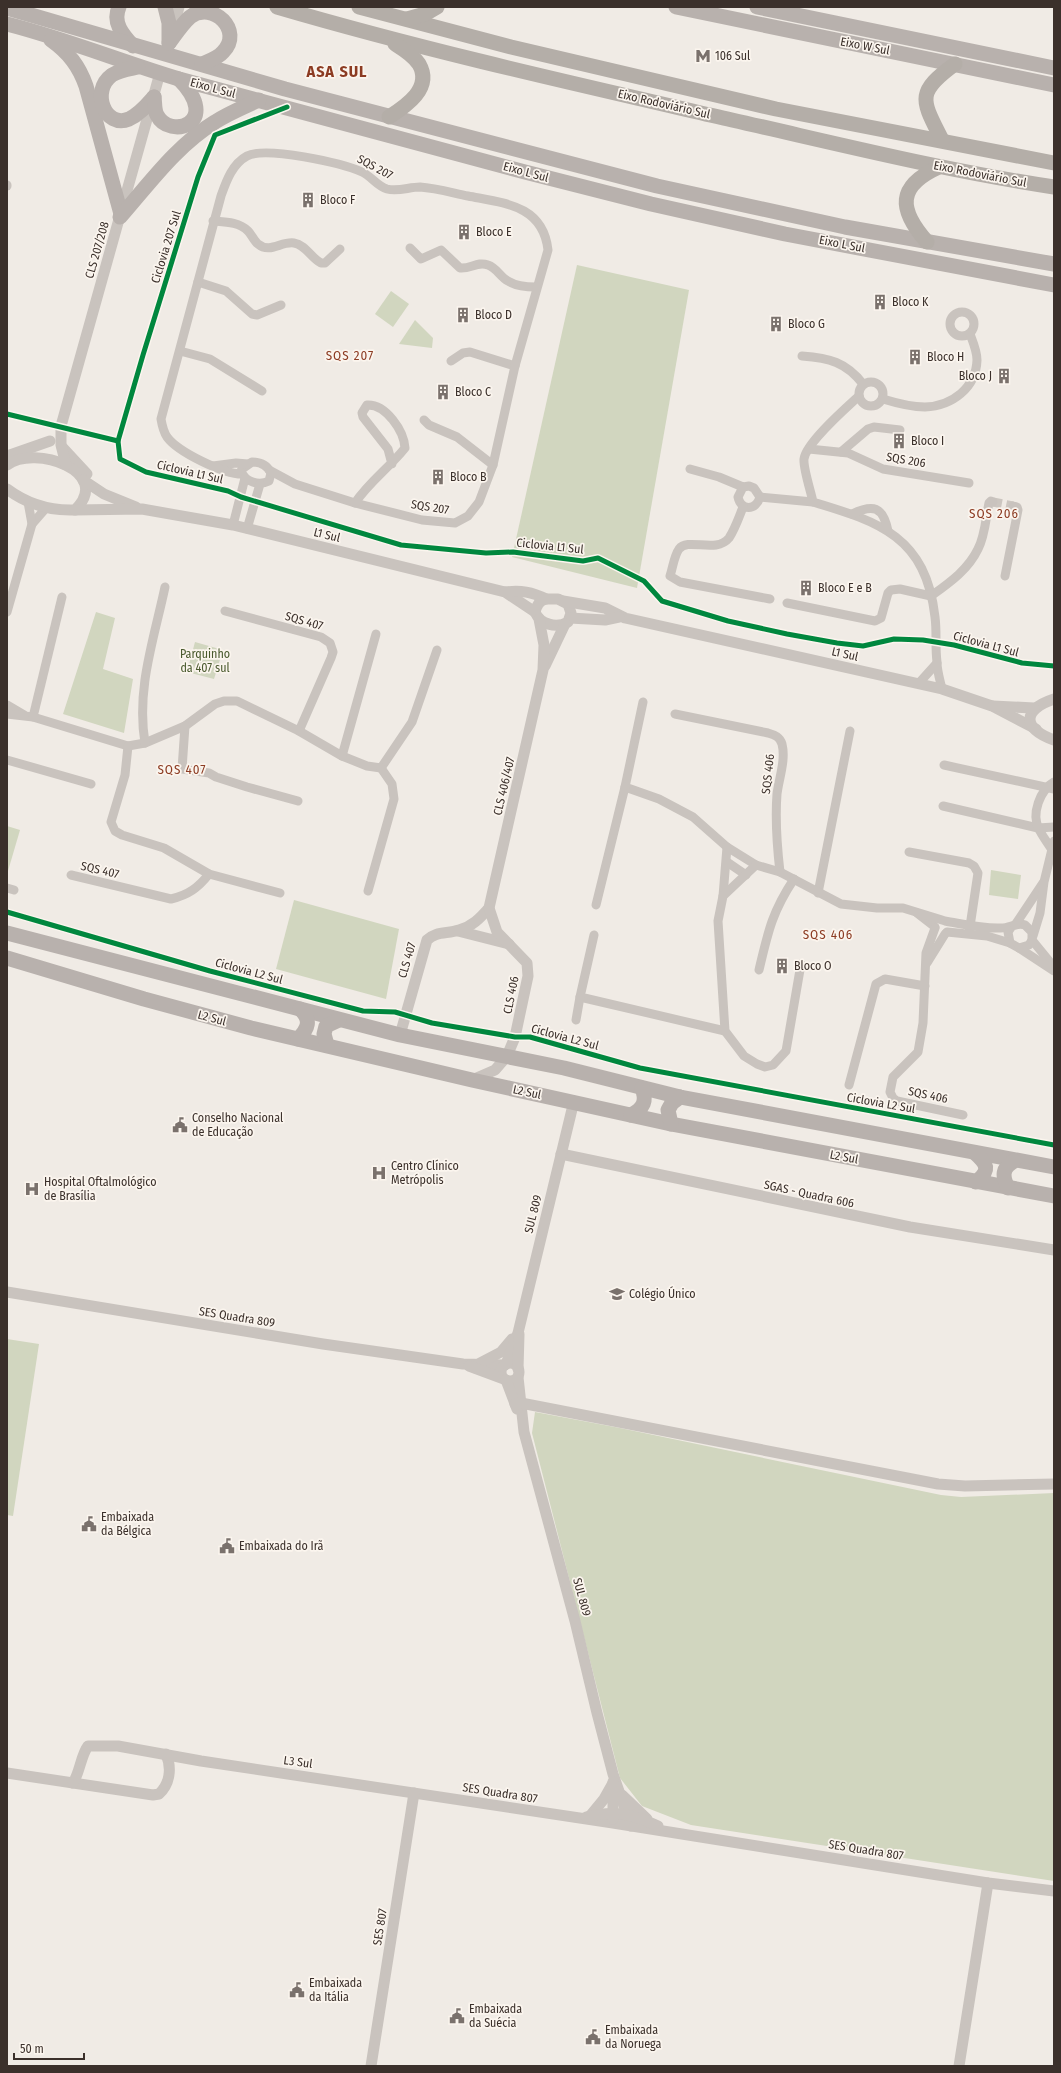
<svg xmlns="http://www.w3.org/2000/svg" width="1061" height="2073" viewBox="0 0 1061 2073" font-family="'Fira Sans Condensed',sans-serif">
	<rect width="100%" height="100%" fill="#f0ebe5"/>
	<g fill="#d1d6bf">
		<polygon points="577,265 689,290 637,588 512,557"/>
		<polygon points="391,291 409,304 393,327 375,314"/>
		<polygon points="415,320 433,338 432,348 399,344"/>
		<polygon points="96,612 115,618 103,669 133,679 124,733 63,714"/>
		<polygon points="195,642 223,650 214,679 187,672"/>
		<polygon points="7,826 20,830 8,871 7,870"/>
		<polygon points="991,870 1021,875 1018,899 989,895"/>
		<polygon points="294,900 399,929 386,999 276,969"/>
		<polygon points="7,1339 39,1344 13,1516 7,1515"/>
		<polygon points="535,1412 620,1428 941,1495 961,1497 1054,1493 1054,1881 691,1825 642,1806 620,1778 532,1433"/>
	</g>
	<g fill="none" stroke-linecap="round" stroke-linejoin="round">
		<polyline stroke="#ccc6c0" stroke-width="9" stroke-dasharray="9 4.5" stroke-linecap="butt" points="993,502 1013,506"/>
		<g stroke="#c9c3be" stroke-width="9">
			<polyline points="7,186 7,185"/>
			<path d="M213 221C226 222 239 222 248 231 252 235 254 241 258 244 270 254 281 241 294 243 306 245 311 258 321 263H325L340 249"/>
			<path d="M410 248 421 259 441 250 460 268C471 269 477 261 488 265 497 268 500 277 508 281 516 286 527 287 536 287"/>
			<polyline points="198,282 226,291 252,314 257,315 281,305"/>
			<circle cx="962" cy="324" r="12"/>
			<polyline points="180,351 210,359 262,391"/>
			<path d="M802 356C829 358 846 362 863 384"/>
			<polyline points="451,361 463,353 470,352 515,366"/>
			<circle cx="871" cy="394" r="12"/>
			<path d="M859 396C846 408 806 443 804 459 803 468 811 492 813 502 880 522 926 537 935 617 937 632 935 647 937 662 937 671 940 680 942 689"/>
			<path d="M883 399C896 403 910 407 925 407 952 406 976 388 977 360 977 351 973 342 970 334"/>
			<polyline points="424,420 429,425 457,437 493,465"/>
			<polyline points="809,449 848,453 883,469 969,483"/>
			<polyline points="841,452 868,429 874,427 900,430"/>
			<path d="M252 462C261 462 267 465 271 473L269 481C259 486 245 482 241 471L242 469Z"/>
			<polyline points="213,466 236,463 248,464"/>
			<path d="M690 469 719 477 743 487 749 486 754 488 760 497C756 511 741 511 738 497L743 487"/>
			<path d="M242 474C223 474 178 452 167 437 163 431 162 425 161 419L221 196C226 182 232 164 247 156 266 146 342 163 362 172 371 176 377 186 387 189 398 192 409 187 420 187 436 188 453 193 468 196 504 203 543 205 548 250L515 366 493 465 479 502 468 516 455 523 422 520 355 503 295 484 269 470"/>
			<polyline points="760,497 813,502"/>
			<path d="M355 503C369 482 389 468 405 448 404 431 386 404 367 405L362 413 363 417 388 449 392 464"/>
			<path d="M743 507C739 517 735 529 729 538 716 554 688 537 679 549 674 556 673 567 670 576L680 582 770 599"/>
			<path d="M852 514C873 504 883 506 888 531"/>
			<polyline points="32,524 46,508"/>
			<polyline points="233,525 245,478"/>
			<polyline points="247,529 260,484"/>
			<polyline points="1005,576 1018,510 1017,507 1013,506"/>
			<path d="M787 603 875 621 881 618 888 593 891 590 900 589 931 596C949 583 968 570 978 549 985 536 986 517 989 503L991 501 993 502"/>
			<polyline points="225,611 321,637 330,643 333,652 331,658 299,731"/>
			<polyline points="7,612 32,524 28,502"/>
			<polyline points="919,683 937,663"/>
			<polyline points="643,702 625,787 659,799 693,817 727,847 756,865"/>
			<polyline points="7,705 24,715"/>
			<polyline points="7,714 33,717 128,746 145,743 185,726 215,704 224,701 237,701 299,731 342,756 367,766 381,768 412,722 437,650"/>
			<path d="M675 714 768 733C775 735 780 737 782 744 786 760 779 778 777 794 775 820 777 846 780 872"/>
			<polyline points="33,717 62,597"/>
			<polyline points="185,726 182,769 209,773 216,777 247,787 298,801"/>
			<path d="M145 743C136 689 154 639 165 587"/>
			<polyline points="128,746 125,775 111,822 115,831 122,835 164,848 209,874 280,893"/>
			<polyline points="342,756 376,634"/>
			<polyline points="7,760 91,784"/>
			<polyline points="944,765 1054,789"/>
			<polyline points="943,806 1038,828 1054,827"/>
			<path d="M1052 850C1048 843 1042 836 1039 829 1031 814 1040 790 1054 782"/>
			<polyline points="909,852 969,863 974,866 978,873 969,933"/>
			<polyline points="727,862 746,875"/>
			<path d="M71 875 171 899C188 895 198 888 209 874"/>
			<polyline points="7,888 14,890"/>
			<polyline points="368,891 394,799 392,784 381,768"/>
			<polyline points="818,893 850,731"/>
			<polyline points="723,896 727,847"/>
			<polyline points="596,905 625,787"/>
			<polyline points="917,913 935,927"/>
			<path d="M945 921C963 924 983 929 1001 928 1010 928 1017 922 1025 925L1032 932V940L1029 945 1019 948 1010 943 1008 932 1012 926"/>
			<polyline points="1015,925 1043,883"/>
			<polyline points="935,928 926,953 923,1023 918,1052 893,1077 890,1092 893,1098 897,1101 963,1115"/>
			<polyline points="947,932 987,936 1010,943"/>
			<polyline points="594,935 580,997 725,1031"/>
			<polyline points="1033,936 1040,913 1044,882 1054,841"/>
			<polyline points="1032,940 1054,967"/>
			<polyline points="1019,948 1054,971"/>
			<polyline points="927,963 945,934"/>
			<polyline points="801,964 786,1051 773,1065 765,1067 757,1064 744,1056 725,1031 718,921 723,896 756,865 780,872 841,904 877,908 903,908 942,920"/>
			<path d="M759 970C768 932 772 912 794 879"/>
			<polyline points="576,1020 580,997"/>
			<polyline points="849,1085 876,984 885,979 925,986"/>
		</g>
		<g stroke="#c9c3be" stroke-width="11">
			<polyline points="172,33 179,7"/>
			<polyline points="62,447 87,474"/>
			<polyline points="7,456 50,441"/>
			<path d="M7 465C35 444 114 472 75 510 50 511 27 504 7 489"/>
			<polyline points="66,465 61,445 61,426 158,80"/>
			<polyline points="83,480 104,494 136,507"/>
			<polyline points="75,510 142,509 233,525 505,592 535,612"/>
			<path d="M505 592C521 590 532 592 546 599"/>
			<path d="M546 599H558L568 604 571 613 568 622C556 629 540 624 535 612 537 605 539 601 546 599Z"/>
			<polyline points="563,601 605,608 625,618 942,689 992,706 1036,729"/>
			<polyline points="570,618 605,620 619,617"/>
			<polyline points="545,666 565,624"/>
			<path d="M1054 699C1021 710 1023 729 1054 740"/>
			<polyline points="993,706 1034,708"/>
			<polyline points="458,931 509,944"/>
			<path d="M400 1035 427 940C436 931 447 934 459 930 473 926 480 918 489 908"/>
			<polyline points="472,1080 495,1070 507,1056 515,1037 528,976 527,963 497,932 489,908 543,670 544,645 539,619"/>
			<polyline points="561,1154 910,1227 1054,1250"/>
			<polyline points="7,1292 323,1344 463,1364 505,1365"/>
			<polyline points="480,1363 501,1352 512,1339"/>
			<circle cx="510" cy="1372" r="9"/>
			<polyline points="506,1364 518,1333 574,1101"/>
			<polyline points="469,1366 504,1379"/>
			<polyline points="518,1369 519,1334"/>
			<polyline points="518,1377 524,1432 575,1621 597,1713 613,1774 631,1826"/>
			<polyline points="506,1380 517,1409"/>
			<polyline points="515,1404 521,1403 938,1484 965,1486 1054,1484"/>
			<path d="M7 1773 153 1795 159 1794C170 1784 172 1768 166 1754"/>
			<path d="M73 1783C80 1772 81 1755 88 1746H118L201 1761 613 1823 988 1883 1054 1891"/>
			<polyline points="622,1795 647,1819"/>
			<polyline points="590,1816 604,1799 613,1783"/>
			<path d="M586 1817C615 1810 632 1814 658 1826"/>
			<polyline points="613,1819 613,1782"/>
			<polyline points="371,2066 414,1793"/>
			<polyline points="959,2066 988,1883"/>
		</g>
		<g stroke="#b8b1ad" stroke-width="15">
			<path d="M119 7C112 23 123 35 133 46"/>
			<polyline points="165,7 169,23 169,43"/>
			<polyline points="676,7 1054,85"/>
			<polyline points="757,7 1054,68"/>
			<polyline points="7,8 285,89 657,186 845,227 1054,264"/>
			<path d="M7 24C66 39 122 62 179 79L525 172 651 204 785 234 1054 285"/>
			<path d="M51 40C69 53 79 66 86 86L121 214"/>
			<path d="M169 43C175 35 182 24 190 17 213 0 244 31 223 52 218 58 209 61 202 64"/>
			<path d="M138 67C129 69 120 70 112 75 90 91 105 129 129 119 140 114 147 105 154 97"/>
			<path d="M154 97C155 102 154 110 157 115 169 140 223 124 179 79"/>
			<path d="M120 217C149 184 177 145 215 122 229 113 244 107 259 100"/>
			<polyline points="7,933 400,1035 564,1068 680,1097 1054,1167"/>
			<polyline points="7,958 144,999 251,1028 472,1080 671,1124 1054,1196"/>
			<path d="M298 1039C308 1029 312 1020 300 1009"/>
			<polyline points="327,1045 324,1034 326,1026 339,1020"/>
			<path d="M631 1115C644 1108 647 1101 642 1088"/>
			<polyline points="671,1124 668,1110 672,1103 680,1097"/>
			<path d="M975 1153C987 1164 991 1170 976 1182"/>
			<path d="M1008 1188C1002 1176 1002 1168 1014 1161"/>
		</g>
		<g stroke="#b4aea8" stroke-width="15">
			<path d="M277 7C427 51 580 85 732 120 839 144 946 171 1054 187"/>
			<polyline points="359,7 511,47 776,109 1054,163"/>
			<polyline points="407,19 425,14 437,7"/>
			<path d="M389 117C406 106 433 88 419 64 413 55 403 49 395 44"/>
			<path d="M942 140C922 100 915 93 955 64"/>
			<path d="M927 242C898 209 897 186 939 167"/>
		</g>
		<g stroke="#fbf5ee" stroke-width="8">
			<g id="cycleway">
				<polyline points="287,107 215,135 198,177 143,355 118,441 120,459 146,472 228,491 241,497 401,545 486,553 513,552 583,561 598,558 644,581 662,601 728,621 787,634 837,643 863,646 894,639 923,640 954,645 1022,663 1054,666"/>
				<polyline points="7,414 118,441"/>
				<polyline points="7,912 210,971 363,1011 395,1012 432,1023 515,1037 530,1037 640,1068 1054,1145"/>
			</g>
		</g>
		<use href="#cycleway" stroke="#00873e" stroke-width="5"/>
	</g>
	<defs>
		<g id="metro-bare" transform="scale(1.2)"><path d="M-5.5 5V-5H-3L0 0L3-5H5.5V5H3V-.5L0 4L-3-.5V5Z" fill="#7a716c" stroke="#fbf5ee" stroke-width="2.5" paint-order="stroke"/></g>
		<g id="building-bare" transform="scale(1.2)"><path d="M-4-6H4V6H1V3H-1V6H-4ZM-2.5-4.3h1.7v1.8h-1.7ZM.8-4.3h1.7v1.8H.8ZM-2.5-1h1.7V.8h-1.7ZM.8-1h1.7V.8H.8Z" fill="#7a716c" stroke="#fbf5ee" stroke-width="2.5" paint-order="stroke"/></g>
		<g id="civic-bare" transform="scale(1.2)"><path d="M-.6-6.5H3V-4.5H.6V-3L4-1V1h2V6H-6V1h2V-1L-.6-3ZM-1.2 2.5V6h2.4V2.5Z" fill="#7a716c" stroke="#fbf5ee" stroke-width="2.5" paint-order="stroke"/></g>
		<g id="hospital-bare" transform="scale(1.2)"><path d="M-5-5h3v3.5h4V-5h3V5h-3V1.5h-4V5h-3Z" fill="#7a716c" stroke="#fbf5ee" stroke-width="2.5" paint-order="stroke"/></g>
		<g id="school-bare" transform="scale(1.2)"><path d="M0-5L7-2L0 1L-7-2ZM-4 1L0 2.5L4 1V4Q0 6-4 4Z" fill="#7a716c" stroke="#fbf5ee" stroke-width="2.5" paint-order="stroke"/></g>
	</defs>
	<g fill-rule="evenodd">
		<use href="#metro-bare" x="703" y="56"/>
		<use href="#building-bare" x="308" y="200"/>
		<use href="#building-bare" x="464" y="232"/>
		<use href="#building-bare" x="880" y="302"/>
		<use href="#building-bare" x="463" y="315"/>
		<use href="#building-bare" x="776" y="324"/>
		<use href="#building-bare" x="915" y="357"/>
		<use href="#building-bare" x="1004" y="376"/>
		<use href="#building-bare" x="443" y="392"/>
		<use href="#building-bare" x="899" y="441"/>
		<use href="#building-bare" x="438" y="477"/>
		<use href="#building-bare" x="806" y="588"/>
		<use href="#building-bare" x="782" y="966"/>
		<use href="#civic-bare" x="180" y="1125"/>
		<use href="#hospital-bare" x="379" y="1173"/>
		<use href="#hospital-bare" x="32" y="1189"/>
		<use href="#school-bare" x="617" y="1294"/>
		<use href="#civic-bare" x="89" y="1524"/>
		<use href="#civic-bare" x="227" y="1546"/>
		<use href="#civic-bare" x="297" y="1990"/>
		<use href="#civic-bare" x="457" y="2016"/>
		<use href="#civic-bare" x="593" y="2037"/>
	</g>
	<g text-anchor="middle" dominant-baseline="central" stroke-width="3.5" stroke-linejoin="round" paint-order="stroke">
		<g font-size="12" fill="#3b302b" stroke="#fbf5ee">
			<text transform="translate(865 46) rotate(11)">Eixo W Sul</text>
			<text transform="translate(213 88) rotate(15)">Eixo L Sul</text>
			<text transform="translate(664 104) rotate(13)">Eixo Rodoviário Sul</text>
			<text transform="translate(375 167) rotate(28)">SQS 207</text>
			<text transform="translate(526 172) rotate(15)">Eixo L Sul</text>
			<text transform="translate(980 174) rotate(11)">Eixo Rodoviário Sul</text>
			<text transform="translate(842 244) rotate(11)">Eixo L Sul</text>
			<text transform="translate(166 247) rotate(-73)">Ciclovia 207 Sul</text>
			<text transform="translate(97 250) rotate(-74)">CLS 207/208</text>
			<text transform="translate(906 460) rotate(10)">SQS 206</text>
			<text transform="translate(190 472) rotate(13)">Ciclovia L1 Sul</text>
			<text transform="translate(430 507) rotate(9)">SQS 207</text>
			<text transform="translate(327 535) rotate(14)">L1 Sul</text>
			<text transform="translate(550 546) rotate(6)">Ciclovia L1 Sul</text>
			<text transform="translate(304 621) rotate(16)">SQS 407</text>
			<text transform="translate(986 644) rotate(15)">Ciclovia L1 Sul</text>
			<text transform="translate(845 654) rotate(13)">L1 Sul</text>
			<text transform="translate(768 774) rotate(-84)">SQS 406</text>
			<text transform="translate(504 786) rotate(-77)">CLS 406/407</text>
			<text transform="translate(100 870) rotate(13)">SQS 407</text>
			<text transform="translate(407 960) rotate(-74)">CLS 407</text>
			<text transform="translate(249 971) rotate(15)">Ciclovia L2 Sul</text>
			<text transform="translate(511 995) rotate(-79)">CLS 406</text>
			<text transform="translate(212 1018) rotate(15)">L2 Sul</text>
			<text transform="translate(565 1037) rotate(15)">Ciclovia L2 Sul</text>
			<text transform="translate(527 1092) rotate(12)">L2 Sul</text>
			<text transform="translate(928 1095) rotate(12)">SQS 406</text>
			<text transform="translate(881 1103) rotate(10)">Ciclovia L2 Sul</text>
			<text transform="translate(844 1157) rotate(11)">L2 Sul</text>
			<text transform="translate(809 1194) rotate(12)">SGAS - Quadra 606</text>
			<text transform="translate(533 1214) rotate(-76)">SUL 809</text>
			<text transform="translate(237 1317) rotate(9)">SES Quadra 809</text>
			<text transform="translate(582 1597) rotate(75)">SUL 809</text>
			<text transform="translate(298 1762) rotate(8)">L3 Sul</text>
			<text transform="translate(500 1793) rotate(9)">SES Quadra 807</text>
			<text transform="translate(866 1850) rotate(9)">SES Quadra 807</text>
			<text transform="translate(380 1927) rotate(-81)">SES 807</text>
		</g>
		<g font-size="12" fill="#3b302b" stroke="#fbf5ee" text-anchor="start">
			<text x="715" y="56">106 Sul</text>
			<text x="320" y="200">Bloco F</text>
			<text x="476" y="232">Bloco E</text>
			<text x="892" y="302">Bloco K</text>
			<text x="475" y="315">Bloco D</text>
			<text x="788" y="324">Bloco G</text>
			<text x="927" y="357">Bloco H</text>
			<text x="992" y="376" text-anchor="end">Bloco J</text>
			<text x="455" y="392">Bloco C</text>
			<text x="911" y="441">Bloco I</text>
			<text x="450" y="477">Bloco B</text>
			<text x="818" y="588">Bloco E e B</text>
			<text x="794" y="966">Bloco O</text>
			<text x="192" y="1118">Conselho Nacional<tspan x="192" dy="14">de Educação</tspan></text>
			<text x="391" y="1166">Centro Clínico<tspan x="391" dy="14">Metrópolis</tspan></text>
			<text x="44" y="1182">Hospital Oftalmológico<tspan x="44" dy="14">de Brasília</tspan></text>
			<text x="629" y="1294">Colégio Único</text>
			<text x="101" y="1517">Embaixada<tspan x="101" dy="14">da Bélgica</tspan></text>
			<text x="239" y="1546">Embaixada do Irã</text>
			<text x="309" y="1983">Embaixada<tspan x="309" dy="14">da Itália</tspan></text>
			<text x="469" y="2009">Embaixada<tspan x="469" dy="14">da Suécia</tspan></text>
			<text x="605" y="2030">Embaixada<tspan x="605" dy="14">da Noruega</tspan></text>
		</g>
		<g font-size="12" fill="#4a5a2e" stroke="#fbf5ee">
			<text x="205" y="654">Parquinho<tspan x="205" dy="14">da 407 sul</tspan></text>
		</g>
		<g font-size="13" letter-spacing="1" fill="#8c3b22" stroke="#fbf5ee">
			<text x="350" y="355">SQS 207</text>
			<text x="994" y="513">SQS 206</text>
			<text x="182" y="769">SQS 407</text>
			<text x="828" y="934">SQS 406</text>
		</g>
		<g font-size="16" font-weight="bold" letter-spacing="1" fill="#8c3b22" stroke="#fbf5ee">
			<text x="337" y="71">ASA SUL</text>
		</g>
	</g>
	<rect width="1061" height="2073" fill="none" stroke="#3b302b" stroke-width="16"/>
	<path d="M14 2053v6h70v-6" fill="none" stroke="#3b302b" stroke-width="2"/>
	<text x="20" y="2053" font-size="12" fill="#3b302b" stroke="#fbf5ee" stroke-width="3" paint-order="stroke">50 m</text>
</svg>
